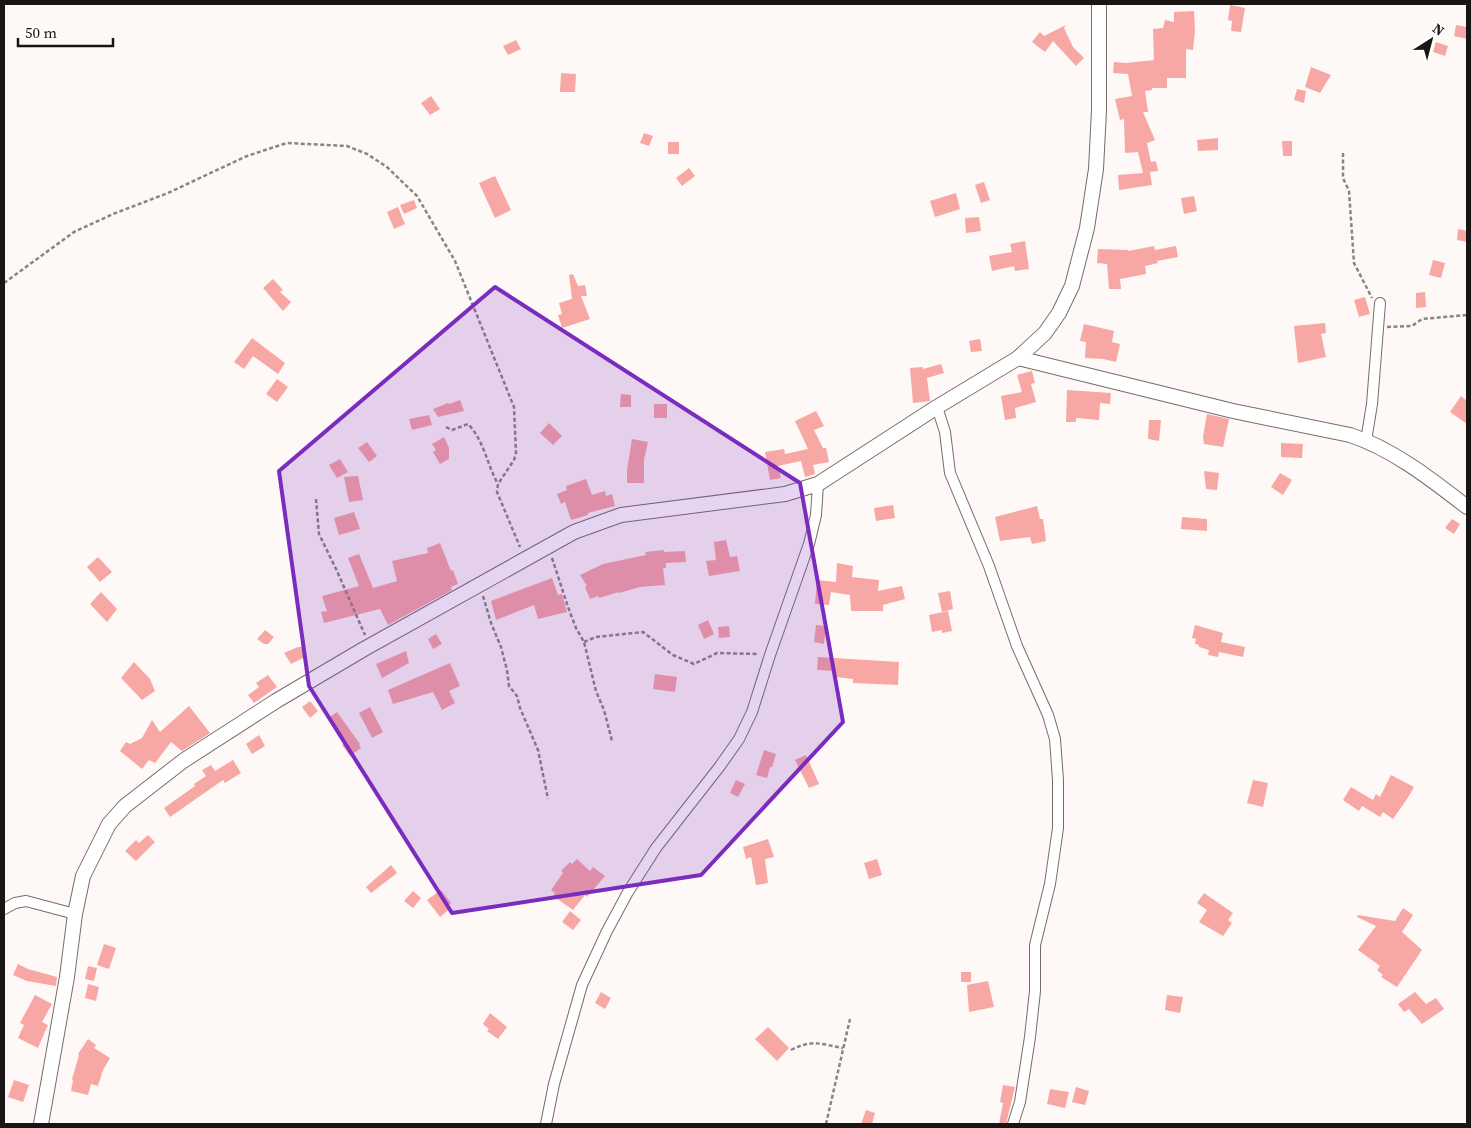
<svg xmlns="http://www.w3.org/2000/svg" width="1471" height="1128" viewBox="0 0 1471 1128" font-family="'Source Serif 4',serif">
	<rect width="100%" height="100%" fill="#fef9f7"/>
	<g fill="#f7a7a4">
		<polygon points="1230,5 1245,8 1241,32 1231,31 1232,21 1228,20"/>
		<polygon points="1194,11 1195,31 1193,50 1186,49 1186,78 1167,78 1167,88 1152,88 1152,90 1145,91 1148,112 1143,112 1155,140 1147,143 1151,162 1156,161 1158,171 1150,172 1152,185 1119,190 1118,175 1143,173 1138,152 1125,153 1124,119 1120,120 1115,99 1132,96 1128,74 1113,73 1114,62 1126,63 1154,60 1153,29 1163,28 1165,20 1174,22 1174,12"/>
		<polygon points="1066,25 1064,28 1073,47 1084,58 1076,66 1053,41 1045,52 1032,42 1040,32 1044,36"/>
		<polygon points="1456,25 1467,27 1467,39 1454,36"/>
		<polygon points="516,40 521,49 508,55 503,46"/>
		<polygon points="1436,42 1448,46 1445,56 1433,52"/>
		<polygon points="1311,67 1331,75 1320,93 1305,87"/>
		<polygon points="561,73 576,74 575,92 560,92"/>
		<polygon points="1297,89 1306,91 1304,103 1294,100"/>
		<polygon points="431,96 440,109 430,115 421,103"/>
		<polygon points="644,133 653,136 649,146 640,143"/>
		<polygon points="1218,138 1218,150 1198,151 1197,140"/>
		<polygon points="1282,141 1292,141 1292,156 1283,156"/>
		<rect x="668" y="142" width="11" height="12"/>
		<polygon points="689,168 695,176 682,186 676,178"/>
		<polygon points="495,176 511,210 495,218 479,183"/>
		<polygon points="984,182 990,200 981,203 975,185"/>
		<polygon points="956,193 960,209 935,217 930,201"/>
		<polygon points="1194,196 1197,211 1184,214 1181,198"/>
		<polygon points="414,200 417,208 404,214 400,205"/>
		<polygon points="398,207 405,224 394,229 387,212"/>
		<polygon points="979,217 981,231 966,233 965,218"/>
		<polygon points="1458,229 1467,231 1467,242 1457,240"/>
		<polygon points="1025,241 1029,269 1015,271 1014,266 992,271 989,256 1012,252 1010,244"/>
		<polygon points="1154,246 1155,250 1176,246 1178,257 1157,261 1158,263 1145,266 1146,274 1120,279 1121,289 1109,289 1107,264 1097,263 1098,249 1128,250 1128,251"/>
		<polygon points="1433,260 1445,263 1441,278 1429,275"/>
		<polygon points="573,274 578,286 585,285 587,296 581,296 590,319 562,328 558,315 562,314 559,303 572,299 569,275"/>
		<polygon points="273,279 283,290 280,292 291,302 283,311 263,288"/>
		<polygon points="1425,292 1426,307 1416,308 1416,293"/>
		<polygon points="1365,297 1370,314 1359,317 1354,300"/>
		<polygon points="1325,323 1326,333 1321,334 1326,357 1298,363 1294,326"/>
		<polygon points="1084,324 1114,331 1112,342 1120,344 1116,362 1103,359 1085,358 1086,342 1080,341"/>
		<polygon points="252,338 285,363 278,374 253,356 244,369 234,362"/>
		<polygon points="980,339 982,351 971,352 969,341"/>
		<polygon points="941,364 944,373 927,378 930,401 913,403 910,368 923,367 923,369"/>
		<polygon points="1032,371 1035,383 1031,384 1036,402 1015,408 1016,418 1005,420 1001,396 1022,392 1017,375"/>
		<polygon points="277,379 288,387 277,402 266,394"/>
		<polygon points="1067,390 1111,393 1110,404 1100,403 1099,420 1076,418 1076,422 1066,422"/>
		<polygon points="621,394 631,395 631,407 620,407"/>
		<polygon points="1461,396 1467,401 1467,424 1450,412"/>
		<polygon points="460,400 464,411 438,417 433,409 448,403 449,404"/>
		<rect x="654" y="404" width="13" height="14"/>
		<polygon points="816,411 824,426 814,430 823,448 826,448 829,462 813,465 815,474 805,477 801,461 778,466 781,478 770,480 765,452 784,449 785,454 808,449 795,421"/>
		<polygon points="1207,414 1229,419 1223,447 1204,444 1203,437"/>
		<polygon points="429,415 432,425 412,430 409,419"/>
		<polygon points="1149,420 1161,420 1159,441 1148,439"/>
		<polygon points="549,423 562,436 553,445 540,433"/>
		<polygon points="444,437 449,448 449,459 440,464 433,452 436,450 432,444"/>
		<polygon points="632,439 648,442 644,460 644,483 627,483 627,470"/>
		<polygon points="367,442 377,456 369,462 358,448"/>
		<polygon points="1281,443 1303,444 1302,458 1281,457"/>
		<polygon points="340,459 348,472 337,478 329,465"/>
		<polygon points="1204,471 1219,473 1217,490 1206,489"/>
		<polygon points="1280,473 1292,480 1283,495 1271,487"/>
		<polygon points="358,476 363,500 349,502 344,477"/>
		<polygon points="586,479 592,495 605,491 606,496 612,494 615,506 588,513 588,515 571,520 565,502 561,504 557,494 567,490 566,486"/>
		<polygon points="893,505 895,518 876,521 874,508"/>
		<polygon points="1037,506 1040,519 1043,519 1046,541 1032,544 1030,537 1000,541 995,517"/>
		<polygon points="354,512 360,529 339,535 334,518"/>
		<polygon points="1182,517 1207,519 1207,531 1181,529"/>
		<polygon points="1452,519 1460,524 1454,534 1445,528"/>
		<polygon points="726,540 730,557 737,556 740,571 709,576 706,561 716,560 714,542"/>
		<polygon points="440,543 451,571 453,570 458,584 451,587 452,590 388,625 380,609 324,623 321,612 327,611 322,596 359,586 348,558 359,554 373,588 397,581 392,561 428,553 427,548"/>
		<polygon points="664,550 664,552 685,551 686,562 666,563 666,568 663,568 665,585 640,587 619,593 619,592 599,598 598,596 590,599 585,587 587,586 580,575 603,564 646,555 645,552"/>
		<polygon points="98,557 112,572 100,582 87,567"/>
		<polygon points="837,563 853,566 852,577 879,580 878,591 902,586 905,599 883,605 883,611 851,611 850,595 831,592 829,605 815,604 817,580 836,582"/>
		<polygon points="552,578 558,595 562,594 567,612 538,619 534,605 496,620 491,601"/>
		<polygon points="950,591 953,609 942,612 938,593"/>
		<polygon points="101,592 117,609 107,622 90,604"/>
		<polygon points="948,611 952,631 942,633 942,630 932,632 929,615"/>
		<polygon points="708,620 714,634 704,639 698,625"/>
		<polygon points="816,625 826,626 824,644 814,642"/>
		<polygon points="1195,625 1223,633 1221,642 1245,647 1243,657 1219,652 1218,657 1208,655 1209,650 1199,647 1199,645 1195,644 1196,639 1192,638"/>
		<polygon points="729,626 730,637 719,638 718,627"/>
		<polygon points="265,630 274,637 268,644 264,644 257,639"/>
		<polygon points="436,634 442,644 433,649 428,639"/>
		<polygon points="298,647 302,647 307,656 291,664 284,653"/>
		<polygon points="406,651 409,663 382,678 376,664"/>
		<polygon points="818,657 899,662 898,685 853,683 853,679 836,677 836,671 817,670"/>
		<polygon points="134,662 150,679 155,691 142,700 121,678"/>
		<polygon points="450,663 460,686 449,691 455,703 442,710 433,692 393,704 388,690"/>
		<polygon points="655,674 677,677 675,692 653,689"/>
		<polygon points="268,675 277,687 254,703 248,695 259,687 256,683"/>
		<polygon points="310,701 318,711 310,718 302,707"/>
		<polygon points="189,706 210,733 182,751 171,742 155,763 149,760 142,769 120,751 126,742 130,744 142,738 152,720 160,732"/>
		<polygon points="370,707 383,732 372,738 359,713"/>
		<polygon points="337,712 360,744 359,745 361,748 350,756 342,745 346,742 328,718"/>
		<polygon points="259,735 265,746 252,754 246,744"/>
		<polygon points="764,750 776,754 772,767 770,767 767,778 756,775"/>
		<polygon points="806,755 819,784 809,788 795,760"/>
		<polygon points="233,760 241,773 225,783 223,780 170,817 164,808 195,786 194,784 206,776 202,770 211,765 215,771"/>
		<polygon points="1391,775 1414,787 1407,799 1393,819 1383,812 1380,817 1362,806 1359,811 1343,800 1351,787 1373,800 1376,794 1380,797"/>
		<polygon points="736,780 745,784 738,797 730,793"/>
		<polygon points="1253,780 1268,783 1263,807 1247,803"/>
		<polygon points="148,835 155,842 136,861 125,851 136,840 139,843"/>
		<polygon points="768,839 774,857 765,859 768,883 756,885 751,857 746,859 743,847"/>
		<polygon points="577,859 590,871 593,867 605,876 587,897 585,895 573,910 553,896 555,893 551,890 563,873 561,871 570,862 572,864"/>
		<polygon points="877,859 882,875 869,879 864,863"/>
		<polygon points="391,865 397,873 371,893 366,887"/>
		<polygon points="441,890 451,903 449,905 451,908 440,917 427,900"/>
		<polygon points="413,891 421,898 413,908 404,901"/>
		<polygon points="1204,893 1233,913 1228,920 1232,923 1223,936 1199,922 1207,910 1197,903"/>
		<polygon points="1403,908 1413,915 1402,932 1422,950 1397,987 1381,977 1383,975 1377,970 1380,966 1358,950 1376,926 1357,917 1358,915 1395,921"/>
		<polygon points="570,911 581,920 573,930 562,922"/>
		<polygon points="104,944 116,948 109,969 97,965"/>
		<polygon points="18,964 28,969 57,977 56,986 27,981 13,975"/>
		<polygon points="88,966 97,968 94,981 85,979"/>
		<rect x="961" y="972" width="10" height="10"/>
		<polygon points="988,981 994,1007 969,1012 967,985"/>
		<polygon points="88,984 99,987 96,1001 85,998"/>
		<polygon points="601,992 611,998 605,1009 595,1003"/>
		<polygon points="1415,992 1426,1004 1436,998 1444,1009 1422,1024 1409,1009 1404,1012 1398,1004"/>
		<polygon points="35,995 52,1004 42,1022 48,1025 38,1048 18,1038 24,1025 20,1023"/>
		<polygon points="1167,995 1183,997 1180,1013 1165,1010"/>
		<polygon points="490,1013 507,1027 498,1039 487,1031 489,1029 483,1024"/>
		<polygon points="768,1027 789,1048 777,1061 755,1039"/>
		<polygon points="88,1039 96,1045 94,1048 110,1058 103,1070 98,1086 91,1084 88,1095 71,1091 73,1080 72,1079 79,1055 78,1054"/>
		<polygon points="14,1080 29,1085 23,1102 8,1097"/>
		<polygon points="1003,1085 1015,1087 1006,1124 999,1124 1003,1103 1000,1102"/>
		<polygon points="1076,1087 1089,1091 1085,1105 1072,1102"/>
		<polygon points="1050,1089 1069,1092 1065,1108 1047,1104"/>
		<polygon points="866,1110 875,1113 872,1124 861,1124"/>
	</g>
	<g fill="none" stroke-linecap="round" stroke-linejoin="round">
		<g stroke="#766d69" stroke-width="12">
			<g id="street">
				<polyline points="937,407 945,432 950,473 989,566 1017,646 1048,715 1055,739 1058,780 1058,828 1050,884 1035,945 1035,991 1030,1037 1020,1102 1013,1124"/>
				<polyline points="1366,441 1372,404 1380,303"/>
				<polyline points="4,909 15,903 26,901 75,914"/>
				<polyline points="546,1124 554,1084 582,985 607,931 628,892 656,848 720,766 739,739 752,712 770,655 809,544 816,515 818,484"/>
			</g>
		</g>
		<g stroke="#766d69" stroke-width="16">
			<g id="secondary">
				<path d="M1018 358 1233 411 1350 435C1393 449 1432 480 1467 507"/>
				<polyline points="41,1124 67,977 75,914 83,876 109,824 125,806 183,761 276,701 364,649 574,532 621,515 785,494 818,484 937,407 1018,358 1045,333 1059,313 1072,286 1087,228 1096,169 1099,110 1099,4"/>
			</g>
		</g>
		<g stroke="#898583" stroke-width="2.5" stroke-dasharray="4 2.5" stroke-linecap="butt">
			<polyline points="1343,153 1343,178 1349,191 1354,263 1372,298"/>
			<polyline points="4,283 74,232 113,214 168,193 247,156 287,143 347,146 367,154 387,167 417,196 455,261 514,407 516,453 514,460 498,484 497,492 520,547"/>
			<polyline points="1387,327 1412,326 1422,319 1467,315"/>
			<path d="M446 427 452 430 468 424C484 440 487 465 498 484"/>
			<polyline points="316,499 319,534 337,571 365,635"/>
			<polyline points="552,558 568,607 576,628 584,642 596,691 604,710 612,741"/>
			<polyline points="483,596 491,623 501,647 507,670 509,686 517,696 520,708 538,750 548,799"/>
			<polyline points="584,642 596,637 643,632 673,655 694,664 717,653 759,654"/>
			<path d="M791 1050C812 1039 821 1044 843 1048"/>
			<polyline points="826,1124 850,1019"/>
		</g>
		<use href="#street" stroke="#fff" stroke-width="10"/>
		<use href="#secondary" stroke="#fff" stroke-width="14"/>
	</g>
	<path fill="#7b2cbf" fill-opacity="0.2" stroke="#7b2cbf" stroke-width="4" stroke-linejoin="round" d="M495 287 800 483 843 722 701 875 452 913 309 686 279 471Z"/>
	<rect width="1471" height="1128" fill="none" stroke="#181513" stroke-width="10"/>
	<g transform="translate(1431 40) rotate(36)" stroke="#ffffff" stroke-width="4" paint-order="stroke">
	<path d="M0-4L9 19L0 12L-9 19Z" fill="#181513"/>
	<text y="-8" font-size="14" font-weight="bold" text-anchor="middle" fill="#181513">N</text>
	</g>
	<path d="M18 38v8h95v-8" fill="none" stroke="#181513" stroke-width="2.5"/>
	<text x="25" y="38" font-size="15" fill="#181513" stroke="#ffffff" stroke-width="4" paint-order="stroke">50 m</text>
</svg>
